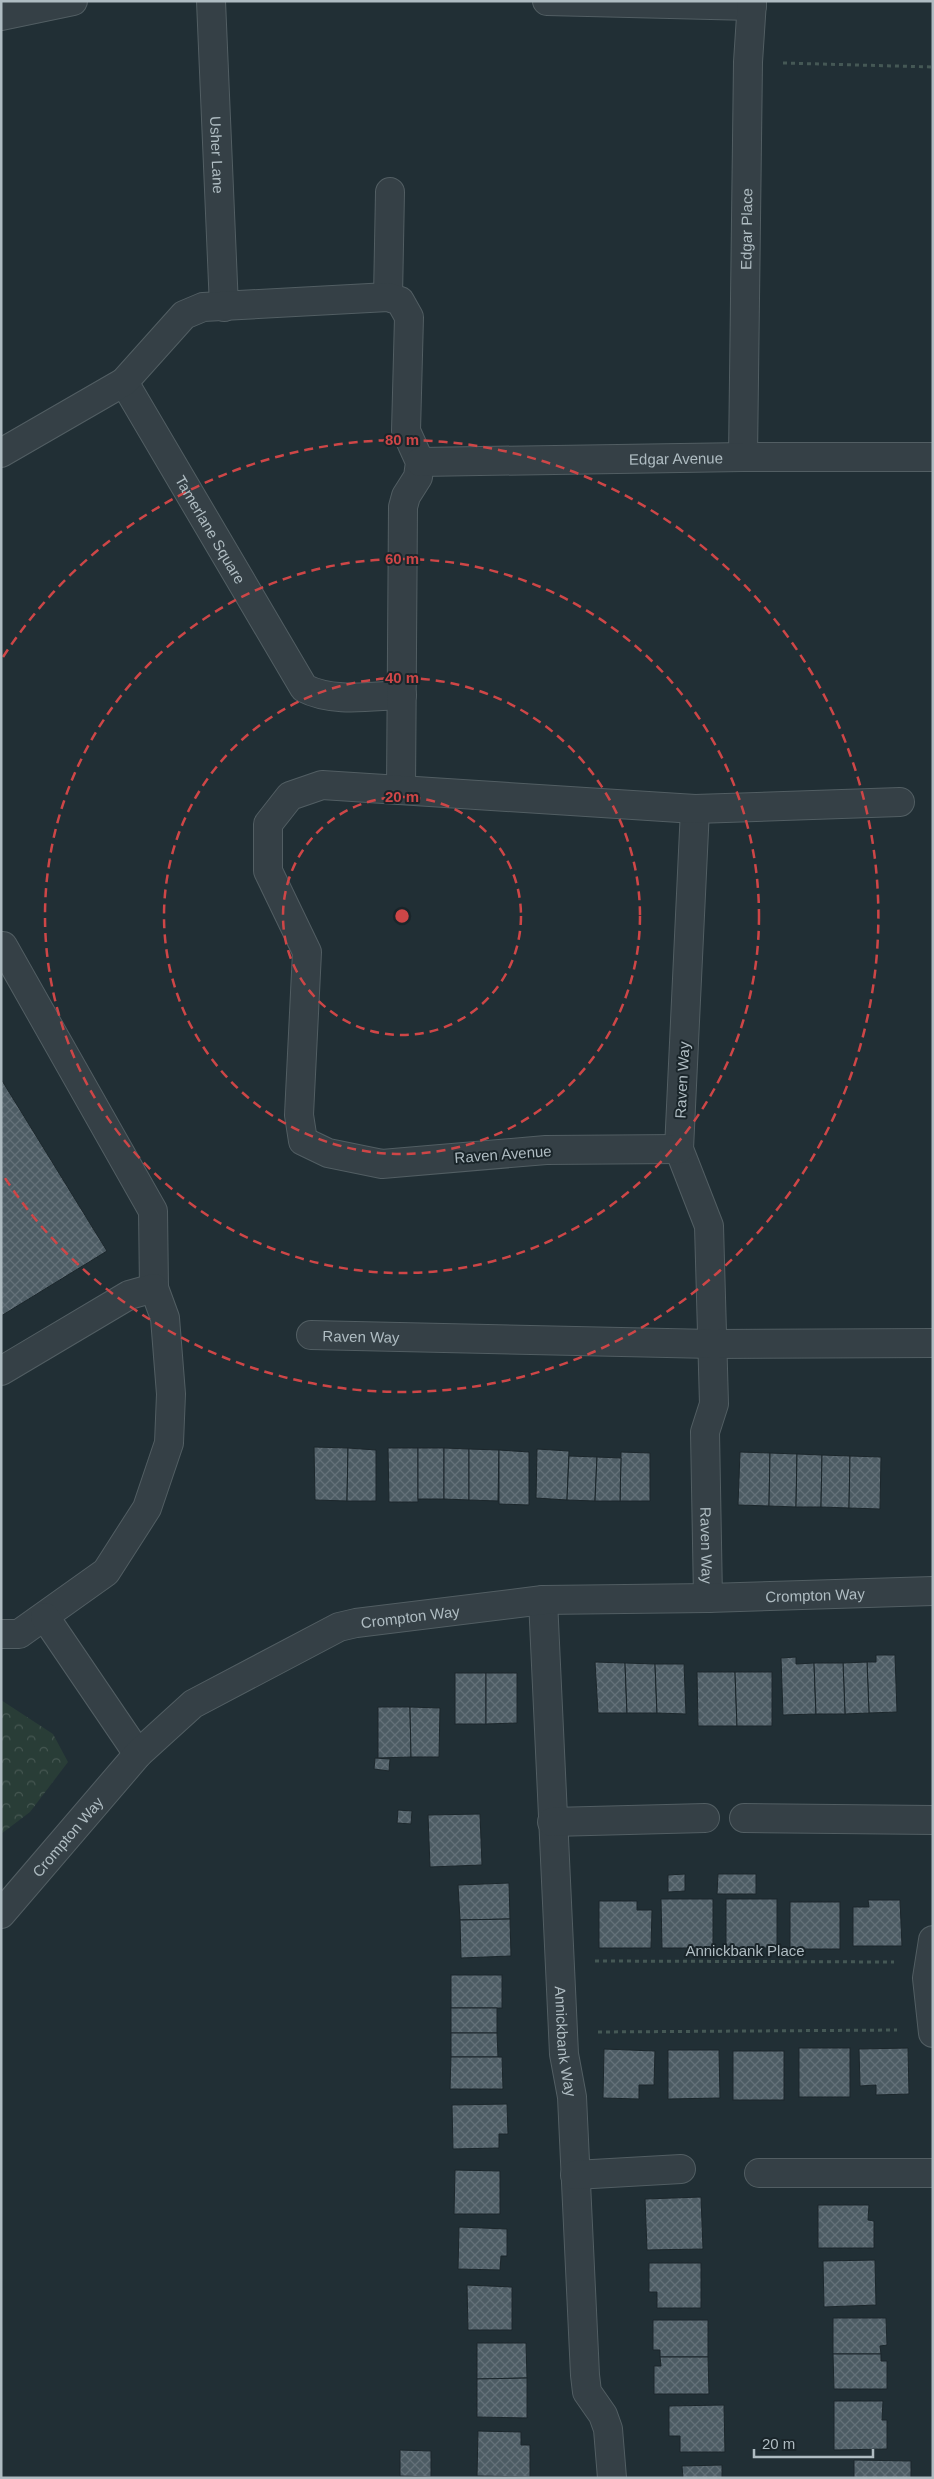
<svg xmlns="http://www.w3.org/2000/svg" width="934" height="2479" viewBox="0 0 934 2479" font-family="Helvetica,sans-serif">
	<defs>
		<pattern id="forest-crowns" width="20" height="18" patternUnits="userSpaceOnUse" patternTransform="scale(1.25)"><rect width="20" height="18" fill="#293d37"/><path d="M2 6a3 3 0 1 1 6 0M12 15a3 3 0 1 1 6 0" fill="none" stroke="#465752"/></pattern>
		<pattern id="building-cross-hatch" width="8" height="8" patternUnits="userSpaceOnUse" patternTransform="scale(1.25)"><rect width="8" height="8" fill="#4d5c64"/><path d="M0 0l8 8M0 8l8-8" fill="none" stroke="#647179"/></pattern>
	</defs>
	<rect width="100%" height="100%" fill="#212f35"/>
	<polygon fill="url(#forest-crowns)" points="1,1700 53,1734 68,1762 30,1812 1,1834"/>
	<g fill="url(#building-cross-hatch)" stroke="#1c272c">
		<polygon points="1,1079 107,1251 1,1316"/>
		<polygon points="314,1447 348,1448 347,1501 315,1500"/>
		<polygon points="348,1448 376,1450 376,1501 347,1501"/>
		<polygon points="388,1448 418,1448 418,1502 389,1502"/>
		<rect x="418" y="1448" width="26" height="51"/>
		<polygon points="444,1448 469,1449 469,1500 444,1499"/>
		<polygon points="469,1449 499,1450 498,1501 469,1500"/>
		<polygon points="537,1449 569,1451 567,1500 536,1498"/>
		<polygon points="499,1450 529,1452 529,1505 499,1504"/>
		<polygon points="621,1452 650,1453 650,1501 620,1501"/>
		<polygon points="740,1452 770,1453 769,1506 738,1505"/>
		<polygon points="770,1453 797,1454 796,1507 769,1506"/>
		<polygon points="797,1454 822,1455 821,1507 796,1507"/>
		<polygon points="822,1455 850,1456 849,1508 821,1507"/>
		<polygon points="569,1456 597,1457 595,1501 567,1500"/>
		<polygon points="850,1456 881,1457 880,1509 849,1508"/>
		<polygon points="597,1457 621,1458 620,1501 595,1501"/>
		<polygon points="876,1655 895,1655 897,1712 869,1713 867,1662 876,1662"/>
		<polygon points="796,1657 796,1664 814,1663 816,1714 783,1715 781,1658"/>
		<polygon points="595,1662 625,1663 627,1713 598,1713"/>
		<polygon points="867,1662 869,1713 845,1714 843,1663"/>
		<polygon points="625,1663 655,1664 657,1713 627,1713"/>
		<polygon points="814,1663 843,1663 845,1714 816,1714"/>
		<polygon points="655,1664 684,1664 686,1714 657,1713"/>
		<polygon points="697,1672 735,1672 737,1726 698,1726"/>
		<polygon points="735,1672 772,1672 772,1726 737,1726"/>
		<rect x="455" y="1673" width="31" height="51"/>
		<polygon points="486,1673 517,1673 517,1723 486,1724"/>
		<polygon points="378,1707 410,1707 411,1757 378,1758"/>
		<polygon points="410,1707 440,1708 439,1757 411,1757"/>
		<polygon points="375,1758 390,1759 389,1771 374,1769"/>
		<polygon points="398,1810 412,1811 411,1824 397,1823"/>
		<polygon points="480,1814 482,1865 430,1867 428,1815"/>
		<polygon points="685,1874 685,1891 668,1892 668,1875"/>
		<polygon points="718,1874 756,1874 756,1894 717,1894"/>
		<polygon points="509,1883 510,1919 460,1920 458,1885"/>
		<polygon points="661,1899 713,1899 713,1948 662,1948"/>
		<rect x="726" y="1899" width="51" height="49"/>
		<polygon points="868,1900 900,1900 902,1946 853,1946 853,1907 869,1907"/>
		<polygon points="599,1901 637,1901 637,1910 652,1910 651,1948 599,1948"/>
		<rect x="790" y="1902" width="50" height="47"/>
		<polygon points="510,1919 511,1956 461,1958 460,1920"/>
		<rect x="451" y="1975" width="51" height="33"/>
		<rect x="451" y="2008" width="46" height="25"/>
		<polygon points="451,2033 497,2033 498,2057 451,2057"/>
		<rect x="799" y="2048" width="51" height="49"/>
		<polygon points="908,2048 909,2094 876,2095 876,2085 860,2086 859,2049"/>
		<polygon points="604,2049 655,2051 654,2085 639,2085 639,2099 603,2098"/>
		<polygon points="668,2050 719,2050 720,2098 668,2099"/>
		<rect x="733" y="2051" width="51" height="49"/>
		<polygon points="451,2057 502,2057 503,2089 450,2089"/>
		<polygon points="507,2104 508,2134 499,2134 499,2148 453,2149 452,2105"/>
		<polygon points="455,2170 500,2171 500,2214 454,2214"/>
		<polygon points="701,2197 703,2249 647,2250 645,2199"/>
		<polygon points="818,2205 869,2205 868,2220 874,2221 874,2248 818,2248"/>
		<polygon points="459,2227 507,2229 507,2256 501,2256 500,2270 458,2269"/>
		<polygon points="875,2260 876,2305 824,2307 823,2261"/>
		<polygon points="649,2263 701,2263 701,2308 657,2308 657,2292 649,2292"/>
		<polygon points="467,2285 512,2287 512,2330 468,2330"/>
		<polygon points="833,2318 886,2318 887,2345 880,2346 881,2354 833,2354"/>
		<polygon points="653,2320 708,2320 708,2357 660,2357 660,2350 653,2350"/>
		<polygon points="477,2343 526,2343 527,2378 477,2379"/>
		<polygon points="833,2354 881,2354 881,2361 887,2361 887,2389 834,2389"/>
		<polygon points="660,2357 708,2357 709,2394 654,2394 654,2366 661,2366"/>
		<polygon points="527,2378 527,2418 477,2417 477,2379"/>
		<polygon points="834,2401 883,2401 882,2420 887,2420 887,2449 834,2450"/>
		<polygon points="724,2405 725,2452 680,2452 680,2436 669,2436 669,2406"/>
		<polygon points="478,2431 521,2432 521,2445 530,2445 530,2477 477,2476"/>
		<polygon points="400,2450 431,2451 431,2477 400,2476"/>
		<polygon points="854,2460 911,2461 911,2478 854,2478"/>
		<polygon points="722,2465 722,2478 683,2478 682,2466"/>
	</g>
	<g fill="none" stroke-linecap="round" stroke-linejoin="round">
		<g stroke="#525e63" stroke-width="30">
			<g id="minor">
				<path id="s1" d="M211 1 224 307"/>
				<polyline points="547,1 752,6"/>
				<polyline points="1,16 73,1"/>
				<polyline points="388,297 390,192"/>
				<path id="s2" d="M124 382 304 688C333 703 371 696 402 695"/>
				<polyline points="1,453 124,382 184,315 203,307 388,297 400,301 409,317 406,431 420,462 418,477 406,496 403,507 401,790"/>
				<path id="s3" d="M743 457 748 62 752 1"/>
				<path id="s4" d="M420 462 743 457H933"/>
				<path id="s5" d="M695 809 679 1149 709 1226 714 1404 705 1432 708 1598"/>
				<polyline points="3,946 153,1211 154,1288"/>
				<polyline points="679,1149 546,1150 382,1164 328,1153 303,1141 299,1115 307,952 268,871 268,824 290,796 322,785 695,809 900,802"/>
				<path id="s6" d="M311 1335 712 1344 933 1343"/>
				<polyline points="1,1371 129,1295 154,1288 165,1318 171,1394 169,1443 147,1508 106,1572 19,1634 1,1634"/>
				<path id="s7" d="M543 1600 564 2054 572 2097 585 2375 587 2392 603 2415 608 2429 612 2478"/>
				<polyline points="45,1617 138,1754"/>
				<polyline points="744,1818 933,1820"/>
				<polyline points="552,1822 705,1818"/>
				<path id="s8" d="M1 1914 138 1754 193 1704 339 1627 356 1623 543 1600 708 1598 933 1591"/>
				<polyline points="933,1940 927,1978 933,2033"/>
				<polyline points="759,2173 933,2173"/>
				<polyline points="575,2175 681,2169"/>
			</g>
		</g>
		<g stroke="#455855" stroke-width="3" stroke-dasharray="4 4" stroke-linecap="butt">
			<polyline points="783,63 933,67"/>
			<polyline points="595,1961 894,1962"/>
			<polyline points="598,2032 897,2030"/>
		</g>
		<use href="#minor" stroke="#354046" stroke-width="28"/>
	</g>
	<g fill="none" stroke="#ce4647" stroke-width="2.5" stroke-dasharray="9 6">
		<circle cx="402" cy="916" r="119"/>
		<circle cx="402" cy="916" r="238"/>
		<circle cx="402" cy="916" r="357"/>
		<path d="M3 657A476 476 0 1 1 3 1175"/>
	</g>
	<g text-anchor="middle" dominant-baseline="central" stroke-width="4" stroke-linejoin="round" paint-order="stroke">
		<g font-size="15" fill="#afbcc2" stroke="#1a252a">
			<text stroke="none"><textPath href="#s1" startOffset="154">Usher Lane</textPath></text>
			<text stroke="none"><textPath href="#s3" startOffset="228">Edgar Place</textPath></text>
			<text stroke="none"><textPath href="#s4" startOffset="256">Edgar Avenue</textPath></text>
			<text stroke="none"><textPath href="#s2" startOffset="171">Tamerlane Square</textPath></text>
			<text transform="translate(682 1080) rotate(-87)">Raven Way</text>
			<text transform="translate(503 1154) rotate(-4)">Raven Avenue</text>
			<text stroke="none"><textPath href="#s6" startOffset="50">Raven Way</textPath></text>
			<text stroke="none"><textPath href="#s5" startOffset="744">Raven Way</textPath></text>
			<text stroke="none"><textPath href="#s8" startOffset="928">Crompton Way</textPath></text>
			<text stroke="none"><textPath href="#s8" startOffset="522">Crompton Way</textPath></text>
			<text stroke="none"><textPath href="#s8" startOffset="102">Crompton Way</textPath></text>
			<text x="745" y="1950">Annickbank Place</text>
			<text stroke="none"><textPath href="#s7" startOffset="442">Annickbank Way</textPath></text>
		</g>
	</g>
	<circle cx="402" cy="916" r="8" fill="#ce4647" stroke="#1a252a" stroke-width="2.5"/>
	<g font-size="15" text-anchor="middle" font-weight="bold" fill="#ce4647" stroke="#1a252a" stroke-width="4" stroke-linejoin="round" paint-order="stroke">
		<text x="402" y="445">80 m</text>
		<text x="402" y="564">60 m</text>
		<text x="402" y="683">40 m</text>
		<text x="402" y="802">20 m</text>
	</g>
	<rect width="934" height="2479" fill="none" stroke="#afbcc2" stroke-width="5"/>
	<path d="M754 2449v8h119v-8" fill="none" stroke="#afbcc2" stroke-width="2.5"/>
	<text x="762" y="2449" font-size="15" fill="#afbcc2" stroke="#1a252a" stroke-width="4" paint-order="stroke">20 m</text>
</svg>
